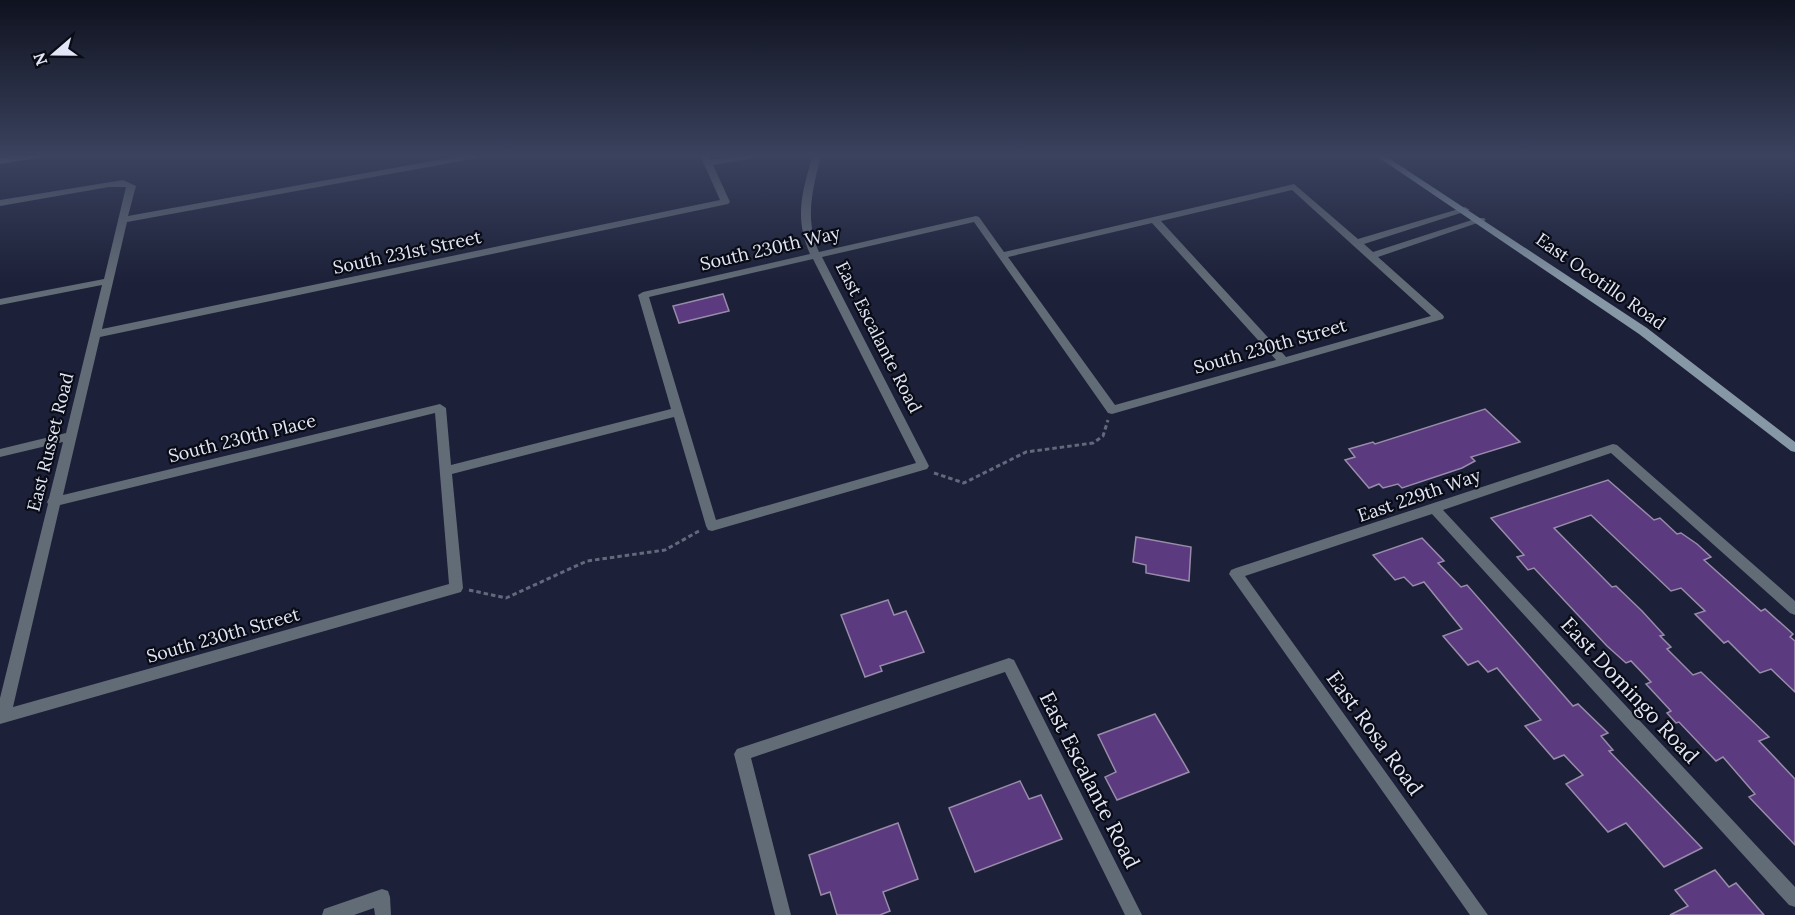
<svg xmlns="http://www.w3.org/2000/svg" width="1795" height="915" viewBox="0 0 1795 915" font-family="Lora,serif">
	<rect width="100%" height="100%" fill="#1c2038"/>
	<g fill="#5b3a80" stroke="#988ca9" stroke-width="1.5">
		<polygon points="723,294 729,311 679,323 673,306"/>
		<polygon points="1485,409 1520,442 1471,457 1475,461 1462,468 1402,488 1398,484 1383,488 1379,484 1369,488 1345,460 1355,457 1349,449 1373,442 1375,444"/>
		<polygon points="1608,480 1654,520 1660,518 1677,534 1681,533 1697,544 1711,557 1704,560 1761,611 1765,609 1793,634 1790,637 1795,641 1795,692 1771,669 1760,673 1728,641 1724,643 1695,614 1705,611 1681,588 1671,591 1591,515 1554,528 1612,587 1616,586 1642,611 1664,635 1660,636 1671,647 1667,649 1693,675 1701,672 1769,737 1759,741 1795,779 1795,845 1749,797 1755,794 1723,757 1716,761 1679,722 1676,723 1667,713 1671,711 1646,684 1651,682 1631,661 1626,663 1607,646 1534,568 1528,570 1517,557 1524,555 1491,518"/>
		<polygon points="1136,537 1191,547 1189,581 1146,573 1146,565 1133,562"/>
		<polygon points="1422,538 1444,561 1438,563 1461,587 1467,585 1573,706 1578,704 1608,733 1601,736 1613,750 1609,751 1702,848 1664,867 1626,823 1608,832 1566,784 1583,775 1564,755 1554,759 1525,726 1541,720 1497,668 1488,672 1478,661 1468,665 1443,636 1462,629 1424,582 1413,586 1404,577 1395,580 1373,555"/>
		<polygon points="888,600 894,615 906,611 924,652 880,666 882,671 865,677 841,615"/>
		<polygon points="1155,714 1189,772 1117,800 1105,777 1116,772 1098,735"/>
		<polygon points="1020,781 1029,799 1041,795 1062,839 975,872 949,808"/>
		<polygon points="898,823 918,879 883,892 890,911 880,915 837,915 830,892 821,895 809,855"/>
		<polygon points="1715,870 1729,887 1736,883 1764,915 1670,915 1688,906 1675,890"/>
	</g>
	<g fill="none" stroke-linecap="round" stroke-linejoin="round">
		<g stroke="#64687d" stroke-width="3" stroke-dasharray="4.5 3" stroke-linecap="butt">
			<polyline points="934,473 964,483 1026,452 1093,443 1103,436 1108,420"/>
			<polyline points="469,590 506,598 587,561 665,550 699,531"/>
		</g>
		<g fill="#626c76" fill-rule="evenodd">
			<path d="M465 155H481L477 158 127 222 102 329 720 200 700 155H708L711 160 741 155H758L754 158 713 165 730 202 728 204 100 337 63 495 440 404 446 408 451 465 671 409 638 295 643 292 810 254C794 218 802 191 813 155H821C813 189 804 218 819 252L976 216 979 217 1004 252 1294 184 1358 239 1462 208 1465 207 1470 210 1364 244 1373 252 1478 218H1484L1486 220 1378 257 1443 315 1444 317 1443 319 1112 414 1108 413 974 222 822 257 929 466 927 469 712 531 708 530 706 526 674 417 452 474 463 588 461 592 0 724V698L48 504 47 502 49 498 63 442 0 457V449L66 433 102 285 0 305V299L104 279 126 187H109L0 206V200L123 180 136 186 128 216ZM1292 190 1431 316 1286 357 1161 221ZM1152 223 1276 360 1115 405 1008 257ZM813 259 916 463 716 520 649 297ZM435 413 449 584 13 707 60 505Z"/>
			<polygon points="1613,444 1617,445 1795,601 1795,615 1790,613 1611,453 1443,510 1795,887 1795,907 1789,905 1432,514 1245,576 1488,915 1470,915 1229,574 1231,570 1236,568"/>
			<polygon points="1009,658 1014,660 1142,915 1125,915 1005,672 751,758 791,915 775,915 734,754 737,749"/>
			<polygon points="382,889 388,891 390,897 391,915 375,915 374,908 354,915 322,915 324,909"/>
		</g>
		<g fill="#8697a6" fill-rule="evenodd">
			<polygon points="23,155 41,155 37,158 0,164 0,158"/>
			<polygon points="1375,155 1384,155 1647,328 1795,442 1795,452 1791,451 1639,334"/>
		</g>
	</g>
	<linearGradient id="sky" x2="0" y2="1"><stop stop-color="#0f121f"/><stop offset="0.55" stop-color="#3a425e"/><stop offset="1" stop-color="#3a425e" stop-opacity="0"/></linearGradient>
	<rect width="1795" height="283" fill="url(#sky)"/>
	<g text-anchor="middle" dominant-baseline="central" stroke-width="4.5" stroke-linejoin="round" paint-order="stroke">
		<g font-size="18" fill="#e2e6f6" stroke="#090b15">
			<text transform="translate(770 248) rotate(-13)">South 230th Way</text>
			<text transform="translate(407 252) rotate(-12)">South 231st Street</text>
			<text transform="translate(1601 281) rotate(35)">East Ocotillo Road</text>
			<text transform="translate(879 337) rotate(63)">East Escalante Road</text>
			<text transform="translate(1270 346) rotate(-16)">South 230th Street</text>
			<text transform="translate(242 438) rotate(-14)">South 230th Place</text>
			<text transform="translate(50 442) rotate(-76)">East Russet Road</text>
			<text transform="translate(1419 495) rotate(-19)">East 229th Way</text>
			<text transform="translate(223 635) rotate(-16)">South 230th Street</text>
		</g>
		<g font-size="21" fill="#e2e6f6" stroke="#090b15">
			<text transform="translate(1630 690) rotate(47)">East Domingo Road</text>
			<text transform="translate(1375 733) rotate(54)">East Rosa Road</text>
			<text transform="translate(1090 780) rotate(63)">East Escalante Road</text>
		</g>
	</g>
	<g transform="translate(54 54) rotate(250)" stroke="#090b15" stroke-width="4.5" paint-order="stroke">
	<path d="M0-4.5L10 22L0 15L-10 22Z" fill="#e2e6f6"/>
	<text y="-9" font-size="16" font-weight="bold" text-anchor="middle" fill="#e2e6f6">N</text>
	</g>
</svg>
